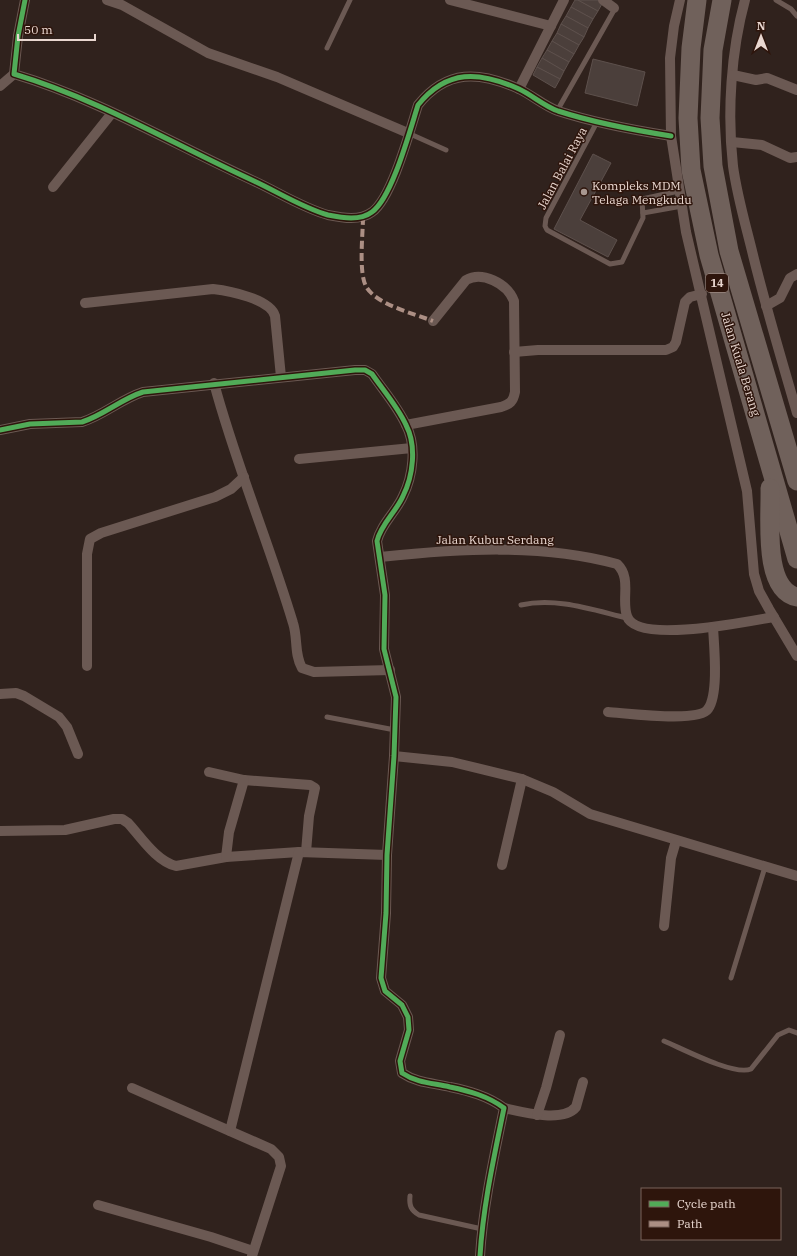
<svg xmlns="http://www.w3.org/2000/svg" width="797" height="1256" viewBox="0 0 797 1256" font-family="'IBM Plex Serif',serif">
	<rect width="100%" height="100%" fill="#30221d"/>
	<g fill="#4b3f3b" stroke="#5d504c">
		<polygon points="575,0 578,0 598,11 593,19 571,7"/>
		<polygon points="578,0 598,0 603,2 598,11"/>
		<polygon points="571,7 593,19 588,28 566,16"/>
		<polygon points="566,16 588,28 584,37 561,24"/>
		<polygon points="561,24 584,37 579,45 557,33"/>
		<polygon points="557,33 579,45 574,54 552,41"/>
		<polygon points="552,41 574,54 569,62 547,50"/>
		<polygon points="547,50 569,62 564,71 542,58"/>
		<polygon points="542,58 564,71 560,79 537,67"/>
		<polygon points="593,59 645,72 637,106 585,93"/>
		<polygon points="537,67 560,79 555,88 533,75"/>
		<polygon points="593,154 611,163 580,220 617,240 608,257 554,229"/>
	</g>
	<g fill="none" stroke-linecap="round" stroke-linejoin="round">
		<g stroke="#6b5953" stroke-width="5">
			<polyline points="776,0 791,9 797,16"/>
			<polyline points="327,48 350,0"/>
			<polyline points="557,111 613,12 614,8"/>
			<polyline points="597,122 546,218 545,226 547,230 610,264 622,262 643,218 642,199 679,191"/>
			<polyline points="408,133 446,150"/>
			<polyline points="643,213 682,206"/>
			<path d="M521 605C556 597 593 610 627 618"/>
			<polyline points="327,717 395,730"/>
			<polyline points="731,978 765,867"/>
			<path d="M664 1041C683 1049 734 1076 751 1069L778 1035 789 1030 797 1033"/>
			<path d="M410 1196C409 1206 411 1210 419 1215L482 1229"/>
		</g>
		<g stroke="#6b5953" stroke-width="10">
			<path d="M25 0 18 36 14 74C98 99 175 145 254 181 278 192 303 208 328 215 343 218 360 221 372 212 392 198 410 130 418 105 447 69 479 71 519 89 532 95 544 106 558 111 595 123 633 130 671 136"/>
			<polyline points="107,0 122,5 208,53 277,77 408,133"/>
			<polyline points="450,0 551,26"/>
			<polyline points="603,0 614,8"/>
			<polyline points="680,0 674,26 670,58 671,136 686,232 747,491 754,574 759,591 769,609 797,656"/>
			<path d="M745 0C731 51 727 113 733 166 737 196 746 226 753 255 766 308 782 361 797 413"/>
			<polyline points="733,75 756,80 767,78 797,90"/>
			<polyline points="0,86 14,74"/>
			<polyline points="519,89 564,0"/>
			<polyline points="732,142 762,145 790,158 797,157"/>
			<polyline points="53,187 112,113"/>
			<path d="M85 303 213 289C230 291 270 299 275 316L281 377"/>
			<polyline points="766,306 780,298 790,278 797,274"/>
			<polyline points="514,352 538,350 666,350 673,347 676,342 685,302 690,297 702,294"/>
			<path d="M214 383C236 465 269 543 293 623 298 638 294 654 302 668L314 672 390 670"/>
			<path d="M406 425 501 407C510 404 513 402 515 392L514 301C507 283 482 271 466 280L433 321"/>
			<path d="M0 430 30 424 82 422C104 415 121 399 143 392L355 370H365L372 374C383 390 398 407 406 425 417 446 413 476 403 496 396 512 381 524 377 541L385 595 384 649 396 697 394 756 387 855 386 913 381 978 385 991 402 1005 408 1017 409 1030 400 1061 402 1073C417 1083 433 1083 450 1087 469 1091 488 1096 504 1108 494 1157 483 1206 480 1256"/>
			<polyline points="299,459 412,448"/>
			<path d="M380 557C458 549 540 543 617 564 632 578 621 599 627 616 636 645 750 621 774 617"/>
			<polyline points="87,666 87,554 90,539 101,533 215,497 231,489 244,477"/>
			<polyline points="0,694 16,693 24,696 59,717 67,727 78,754"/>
			<path d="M608 712C626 713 699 723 708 709 719 694 714 646 713 627"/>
			<polyline points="394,756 452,762 522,779 553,792 590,814 797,876"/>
			<polyline points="209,772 244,780 310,785 315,788 309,816 306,852"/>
			<path d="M0 831 65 830 114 819H122L128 823C141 837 156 861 176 866L226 857 299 852 387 855"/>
			<polyline points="226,857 229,832 244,780"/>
			<polyline points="502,865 522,779"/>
			<polyline points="664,926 671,858 676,841"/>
			<polyline points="132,1088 271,1149 279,1157 281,1166 252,1256"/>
			<path d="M504 1108C522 1112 563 1123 576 1107L583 1082"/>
			<polyline points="537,1115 546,1088 560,1035"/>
			<polyline points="230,1131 299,852"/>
			<polyline points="98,1205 211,1237 253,1251"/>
		</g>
		<g stroke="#70615b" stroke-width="19">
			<polyline points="697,0 691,48 688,118 691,170 709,255 797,559"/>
			<polyline points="722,0 713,50 710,118 713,166 729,251 797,481"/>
			<path d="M770 488C771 516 762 590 797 597"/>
		</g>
		<path stroke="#ac8f84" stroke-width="4" stroke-dasharray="8 4" stroke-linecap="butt" d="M363 217C363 234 358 275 367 288 378 305 415 314 433 321"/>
		<g stroke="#2e150c" stroke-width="8">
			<g id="cycleway">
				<path d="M25 0 18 36 14 74C98 99 175 145 254 181 278 192 303 208 328 215 343 218 360 221 372 212 392 198 410 130 418 105 447 69 479 71 519 89 532 95 544 106 558 111 595 123 633 130 671 136"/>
				<path d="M0 430 30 424 82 422C104 415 121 399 143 392L355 370H365L372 374C383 390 398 407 406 425 417 446 413 476 403 496 396 512 381 524 377 541L385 595 384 649 396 697 394 756 387 855 386 913 381 978 385 991 402 1005 408 1017 409 1030 400 1061 402 1073C417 1083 433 1083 450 1087 469 1091 488 1096 504 1108 494 1157 483 1206 480 1256"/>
			</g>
		</g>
		<use href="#cycleway" stroke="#51ab58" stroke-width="5"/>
	</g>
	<circle fill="#a89891" stroke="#2e150c" stroke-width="1.5" cx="584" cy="192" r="4"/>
	<g text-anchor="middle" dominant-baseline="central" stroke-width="3" stroke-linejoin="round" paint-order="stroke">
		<rect fill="#2e150c" stroke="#b19d95" stroke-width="1" x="706" y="274" width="22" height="18" rx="3"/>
		<g font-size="11" font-weight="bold" fill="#e9d7d0">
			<text x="717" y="283">14</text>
		</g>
		<g font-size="12" fill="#e9d7d0" stroke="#2e150c">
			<text transform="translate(562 168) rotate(-62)">Jalan Balai Raya</text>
			<text transform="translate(741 364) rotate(73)">Jalan Kuala Berang</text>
			<text x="495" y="539">Jalan Kubur Serdang</text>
		</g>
		<g font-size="12" fill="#e9d7d0" stroke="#2e150c" text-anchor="start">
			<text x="592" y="185">Kompleks MDM<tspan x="592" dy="14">Telaga Mengkudu</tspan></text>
		</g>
	</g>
	<rect x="641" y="1188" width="140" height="52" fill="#2e150c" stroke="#79635a"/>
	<rect x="649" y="1201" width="20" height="6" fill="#51ab58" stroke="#79635a"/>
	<text x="677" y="1208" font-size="12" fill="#e9d7d0">Cycle path</text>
	<rect x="649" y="1221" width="20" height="6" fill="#ac8f84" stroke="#79635a"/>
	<text x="677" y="1228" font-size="12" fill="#e9d7d0">Path</text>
	<g transform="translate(761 36)" stroke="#2e150c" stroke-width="3" paint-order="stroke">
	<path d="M0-3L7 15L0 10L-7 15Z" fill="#e9d7d0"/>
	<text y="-6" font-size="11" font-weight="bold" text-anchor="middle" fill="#e9d7d0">N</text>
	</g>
	<path d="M18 34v6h77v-6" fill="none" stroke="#e9d7d0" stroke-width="2"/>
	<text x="24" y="34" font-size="12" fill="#e9d7d0" stroke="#2e150c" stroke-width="3" paint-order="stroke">50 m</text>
</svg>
